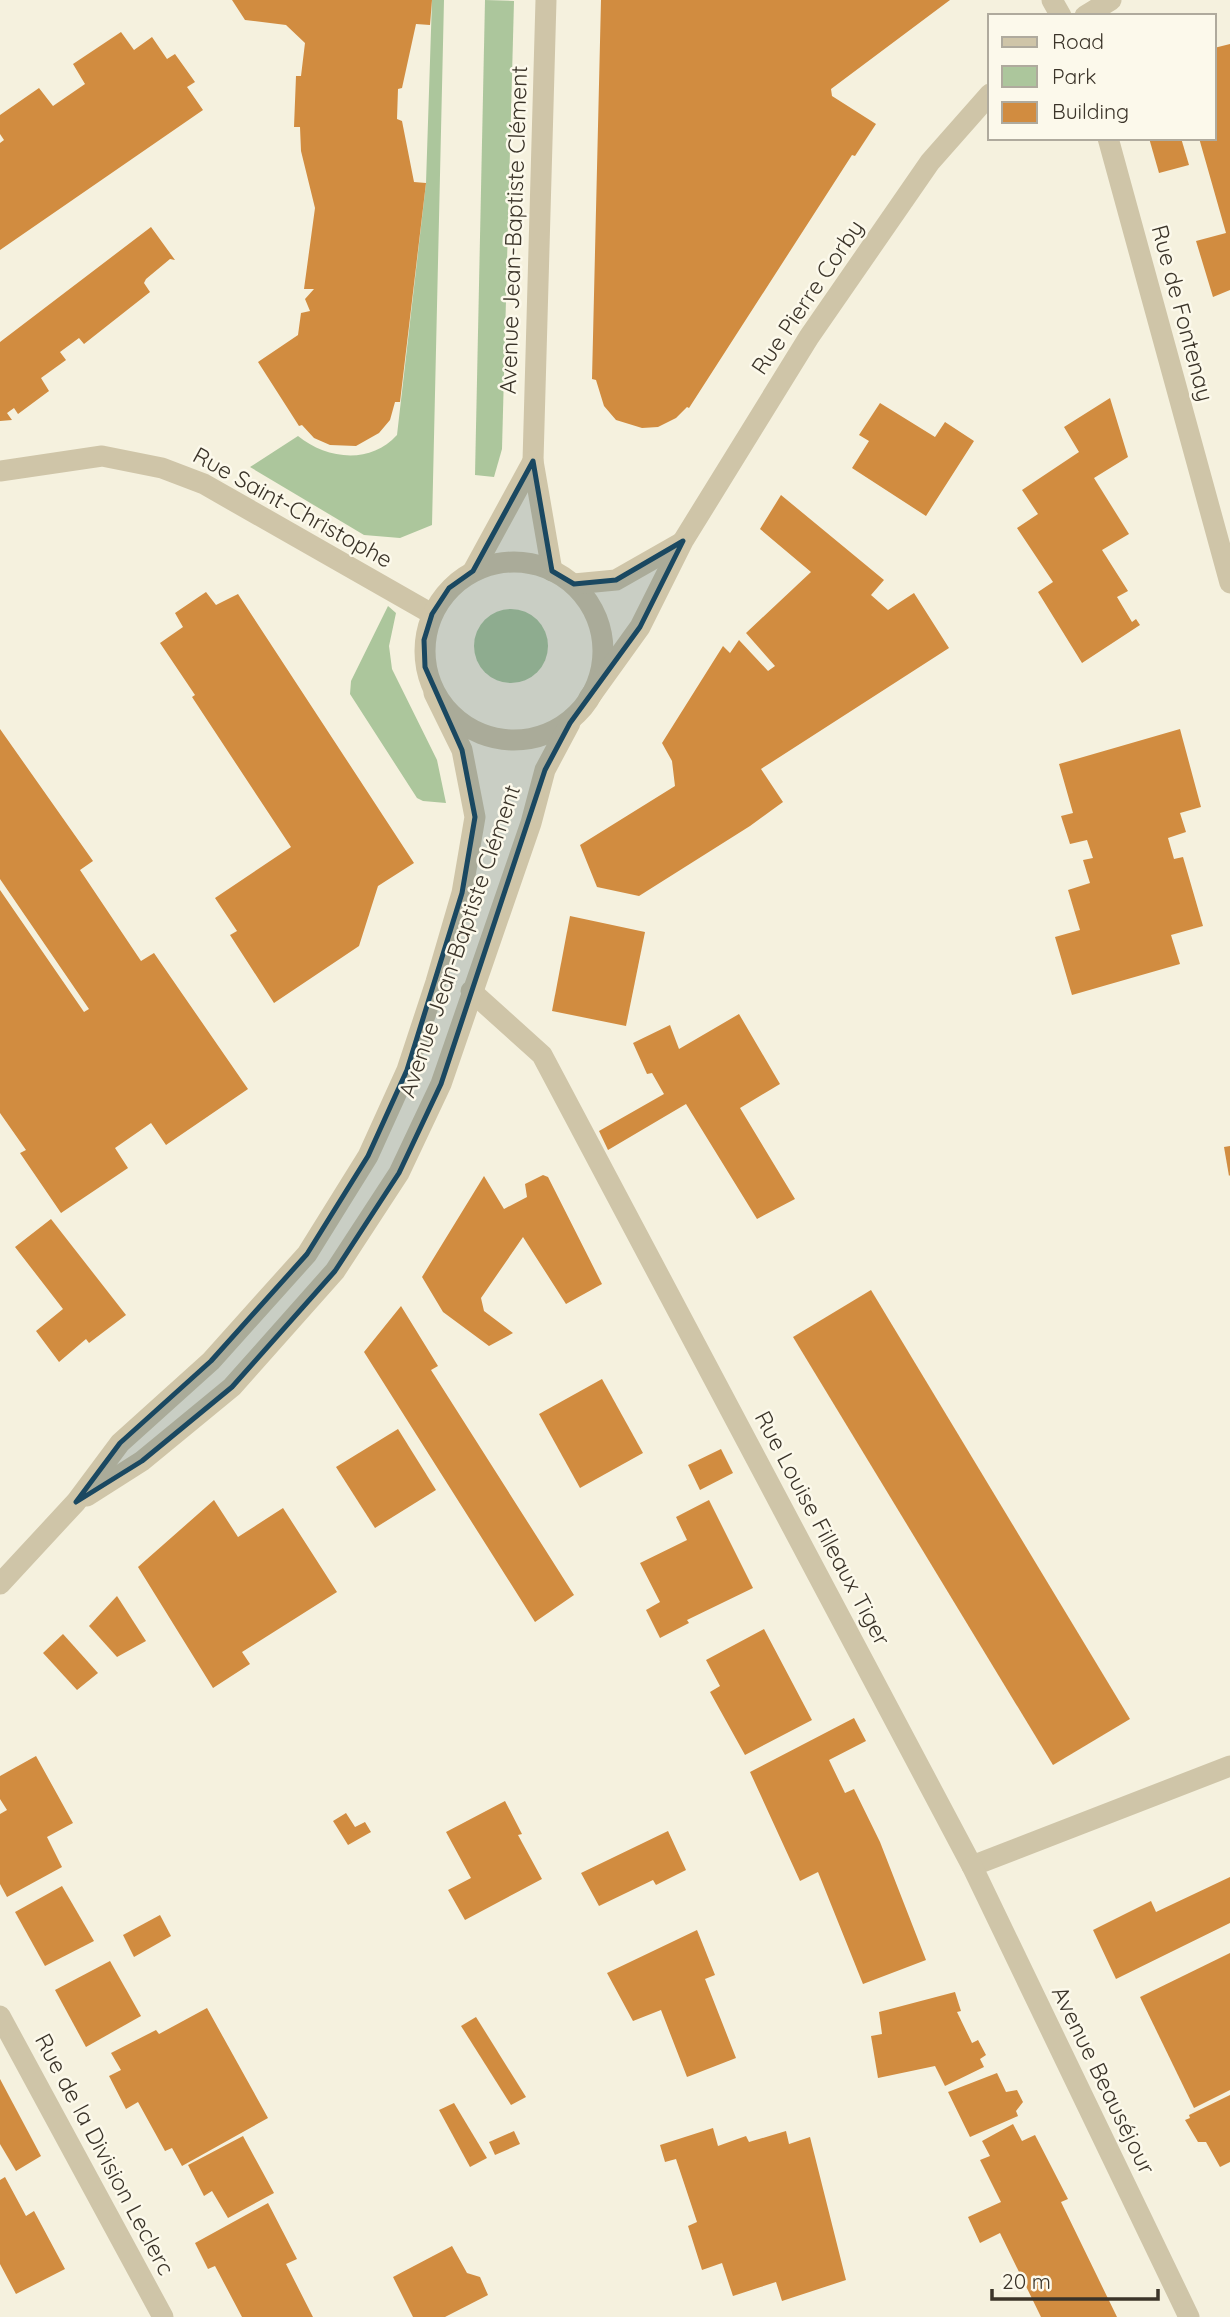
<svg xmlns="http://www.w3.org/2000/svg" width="1230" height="2317" viewBox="0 0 1230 2317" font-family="Quicksand,sans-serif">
	<rect width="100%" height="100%" fill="#f5f1de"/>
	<g fill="#acc69c">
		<path d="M432 0H444L432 525 400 538 364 535 250 467 298 436C326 459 370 465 397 435L426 183Z"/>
		<polygon points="485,0 514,1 502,449 494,477 475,475"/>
		<polygon points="388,606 396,613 389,646 392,669 437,760 446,803 423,801 417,798 350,694 351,681"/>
		<circle cx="511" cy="646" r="37"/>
	</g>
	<g fill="#d18c40">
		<polygon points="232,0 432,0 430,25 416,24 402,88 398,89 397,119 402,121 414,182 426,183 400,402 395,402 390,420 379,433 356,446 330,445 314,438 302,425 299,426 258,362 298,335 301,313 310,311 305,299 314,289 304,289 315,208 301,151 300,127 294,127 296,76 301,76 305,43 286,25 245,20"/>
		<polygon points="601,0 950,0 831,89 832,96 876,124 855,156 852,155 689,408 687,407 676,418 658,427 642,428 616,420 604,406 596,380 592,379"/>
		<polygon points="121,32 134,50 152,37 167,59 175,54 195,82 187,87 203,110 0,250 0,143 4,140 0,134 0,115 39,88 53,106 85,84 73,64"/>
		<polygon points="1230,44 1230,290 1213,297 1196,241 1226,233 1199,138 1214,138 1214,48"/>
		<polygon points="1149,138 1181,138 1189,165 1159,173"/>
		<polygon points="151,227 175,260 170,259 146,279 144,283 150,292 84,344 79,338 60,352 66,360 41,378 49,391 18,414 14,408 7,413 12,420 0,421 0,342"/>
		<polygon points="1110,398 1128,457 1094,478 1129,534 1102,550 1128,591 1117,597 1132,622 1136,619 1140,625 1082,663 1038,592 1053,582 1017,528 1038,514 1022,490 1079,452 1064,427"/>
		<polygon points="880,403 935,437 945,422 974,441 926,516 852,468 869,441 859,435"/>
		<polygon points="781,495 884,580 871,595 888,610 914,593 949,648 761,769 783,802 750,826 639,896 597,887 580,845 675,786 672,761 662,743 723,646 730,653 739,640 768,671 775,666 746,633 811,572 760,529"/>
		<polygon points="206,592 216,605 238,594 414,863 378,886 359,946 274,1003 230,935 237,931 215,898 291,847 192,697 195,695 160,643 183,627 175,613"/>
		<polygon points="0,729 93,861 80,870 141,961 154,953 248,1089 166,1145 151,1123 115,1148 128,1168 61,1213 20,1153 26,1150 0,1113 0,890 84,1012 89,1009 0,879"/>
		<polygon points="1180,729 1201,807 1180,813 1186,832 1168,838 1174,859 1183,857 1203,926 1171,935 1180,964 1072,995 1055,937 1080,930 1068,890 1090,883 1083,860 1093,858 1087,840 1070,844 1061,816 1073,813 1059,764"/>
		<polygon points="570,916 645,932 626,1026 552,1011"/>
		<polygon points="739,1014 780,1084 740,1108 795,1199 757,1219 686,1104 608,1150 599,1131 664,1094 652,1073 647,1074 633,1043 670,1025 679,1049"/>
		<polygon points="1230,1146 1230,1175 1229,1176 1224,1147"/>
		<polygon points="543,1175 548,1177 602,1284 566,1304 523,1237 481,1298 484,1311 513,1333 489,1346 443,1312 422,1277 484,1176 504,1209 527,1197 525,1184"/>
		<polygon points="51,1219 126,1315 89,1343 86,1339 59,1362 36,1331 63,1309 15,1247"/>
		<polygon points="871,1290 1130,1719 1053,1765 793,1337"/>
		<polygon points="401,1306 438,1366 431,1370 574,1595 535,1622 364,1352"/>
		<polygon points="602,1379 643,1453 580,1488 539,1414"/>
		<polygon points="398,1429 436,1490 375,1528 336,1467"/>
		<polygon points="721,1449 733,1473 700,1490 688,1465"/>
		<polygon points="214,1500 238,1537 283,1508 337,1592 242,1652 250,1664 213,1688 138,1567"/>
		<polygon points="709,1500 753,1588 687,1620 689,1623 660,1638 646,1610 660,1602 640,1563 687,1540 676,1517"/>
		<polygon points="117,1596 146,1641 117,1657 89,1626"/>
		<polygon points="764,1629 812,1720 745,1755 710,1692 720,1686 706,1660"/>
		<polygon points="63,1634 98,1673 77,1690 43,1653"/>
		<polygon points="854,1718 866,1741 829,1760 845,1793 854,1789 880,1842 926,1960 863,1984 818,1872 800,1881 750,1772"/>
		<polygon points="36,1756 73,1823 47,1837 62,1867 7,1897 0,1884 0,1814 7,1810 0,1799 0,1776"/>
		<polygon points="505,1801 522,1834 518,1835 542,1879 465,1920 448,1890 471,1878 446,1832"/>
		<polygon points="346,1813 355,1827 365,1822 371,1832 348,1845 333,1821"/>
		<polygon points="668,1831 686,1870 656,1885 653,1880 599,1906 581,1873"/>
		<polygon points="1230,1877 1230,1923 1116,1979 1093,1930 1151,1901 1156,1912"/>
		<polygon points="62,1886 94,1941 45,1966 15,1912"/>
		<polygon points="160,1915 171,1936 134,1957 123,1935"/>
		<polygon points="697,1930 715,1975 705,1979 736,2058 687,2077 661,2010 633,2021 607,1973"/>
		<polygon points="1230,1953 1230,2090 1194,2108 1140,1997"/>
		<polygon points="110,1961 141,2016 86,2047 55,1990"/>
		<polygon points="955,1992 961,2011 957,2012 972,2043 978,2040 986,2055 980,2059 984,2067 945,2086 935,2066 878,2078 871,2036 882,2034 879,2012"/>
		<polygon points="207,2008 268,2118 182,2166 172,2148 165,2151 138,2102 126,2109 109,2076 121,2070 111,2053 156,2030 159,2034"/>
		<polygon points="476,2017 526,2097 511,2105 461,2026"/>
		<polygon points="997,2073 1006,2092 1017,2090 1023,2102 1016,2111 1018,2116 970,2137 948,2092"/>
		<polygon points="0,2079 41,2156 16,2171 0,2144"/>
		<polygon points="1230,2095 1230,2162 1220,2167 1206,2142 1198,2142 1185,2120 1190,2118 1189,2115"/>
		<polygon points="454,2103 487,2158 470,2167 439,2110"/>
		<polygon points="1013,2124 1022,2141 1035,2135 1068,2199 1061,2202 1117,2317 1041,2317 1000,2233 980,2243 968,2217 1001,2202 980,2160 990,2156 982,2141"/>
		<polygon points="713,2128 718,2146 746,2136 749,2142 786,2131 789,2144 810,2137 846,2280 782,2301 776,2282 733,2296 722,2263 702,2270 688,2226 697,2222 676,2159 665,2162 660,2145"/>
		<polygon points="514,2131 520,2144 495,2155 489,2142"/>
		<polygon points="243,2136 274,2193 228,2218 212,2191 204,2196 188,2165"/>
		<polygon points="5,2177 26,2216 34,2211 65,2269 16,2294 0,2264 0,2180"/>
		<polygon points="268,2203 297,2259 286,2264 313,2317 242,2317 215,2266 208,2269 195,2243"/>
		<polygon points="452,2246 467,2273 480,2277 488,2295 445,2317 413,2317 393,2277"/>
	</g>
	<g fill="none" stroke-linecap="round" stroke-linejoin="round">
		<g stroke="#cfc5a8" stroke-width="21">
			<polyline points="546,0 533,461 552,571"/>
			<polyline points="1052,0 1061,16"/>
			<polyline points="1085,16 1111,0"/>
			<polyline points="1108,138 1230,583"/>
			<polyline points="0,471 102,456 162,468 204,484 432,614"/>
			<circle cx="514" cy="651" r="89"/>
			<polyline points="473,571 533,461"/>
			<polyline points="574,584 616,580 681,543"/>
			<polyline points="589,698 640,627 683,541 809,337 930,162 990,94"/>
			<polyline points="471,991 542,1055 972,1866 1230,1766"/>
			<polyline points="87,1496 142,1461 232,1387 335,1271 399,1173 441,1084 531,823 545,770 570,723"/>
			<polyline points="0,1584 76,1502 120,1443 211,1361 307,1254 368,1156 407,1070 436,982 462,893 475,817 462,750 434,693"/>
			<polyline points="972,1866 1189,2317"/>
			<polyline points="0,2016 163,2317"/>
		</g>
	</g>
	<path fill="#1a4861" fill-opacity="0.2" stroke="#1a4861" stroke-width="5" stroke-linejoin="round" d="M533 461 552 571 574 584 616 580 683 541 640 627 570 723 545 770 441 1084 399 1173 335 1271 232 1387 142 1461 76 1502 120 1443 211 1361 307 1254 368 1156 407 1070 462 893 475 817 462 750 425 667 424 640 432 614 449 588 473 571Z"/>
	<g text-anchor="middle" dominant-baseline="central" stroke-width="5" stroke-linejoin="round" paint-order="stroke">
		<g font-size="23" fill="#3b3429" stroke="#fcf9eb">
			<text transform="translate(513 230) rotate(-88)">Avenue Jean-Baptiste Clément</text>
			<text transform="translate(807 297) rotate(-56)">Rue Pierre Corby</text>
			<text transform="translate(1183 313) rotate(75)">Rue de Fontenay</text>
			<text transform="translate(293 507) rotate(29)">Rue Saint-Christophe</text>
			<text transform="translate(459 941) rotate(-71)">Avenue Jean-Baptiste Clément</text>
			<text transform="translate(823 1528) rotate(62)">Rue Louise Filleaux Tiger</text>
			<text transform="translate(1104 2080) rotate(64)">Avenue Beauséjour</text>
			<text transform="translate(105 2154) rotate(62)">Rue de la Division Leclerc</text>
		</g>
	</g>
	<rect x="988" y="14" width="228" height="126" fill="#fcf9eb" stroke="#afaa9d" stroke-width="2"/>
	<rect x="1002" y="37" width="35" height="10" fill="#cfc5a8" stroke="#afaa9d" stroke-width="2"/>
	<text x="1052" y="49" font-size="21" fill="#3b3429">Road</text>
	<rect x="1002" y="66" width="35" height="21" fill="#acc69c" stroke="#afaa9d" stroke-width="2"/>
	<text x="1052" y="84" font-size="21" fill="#3b3429">Park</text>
	<rect x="1002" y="102" width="35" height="21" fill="#d18c40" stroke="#afaa9d" stroke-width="2"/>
	<text x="1052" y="119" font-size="21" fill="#3b3429">Building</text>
	<path d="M992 2289v10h166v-10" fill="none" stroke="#3b3429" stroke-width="3.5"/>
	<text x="1002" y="2289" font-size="21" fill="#3b3429" stroke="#fcf9eb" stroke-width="5" paint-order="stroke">20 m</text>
</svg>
